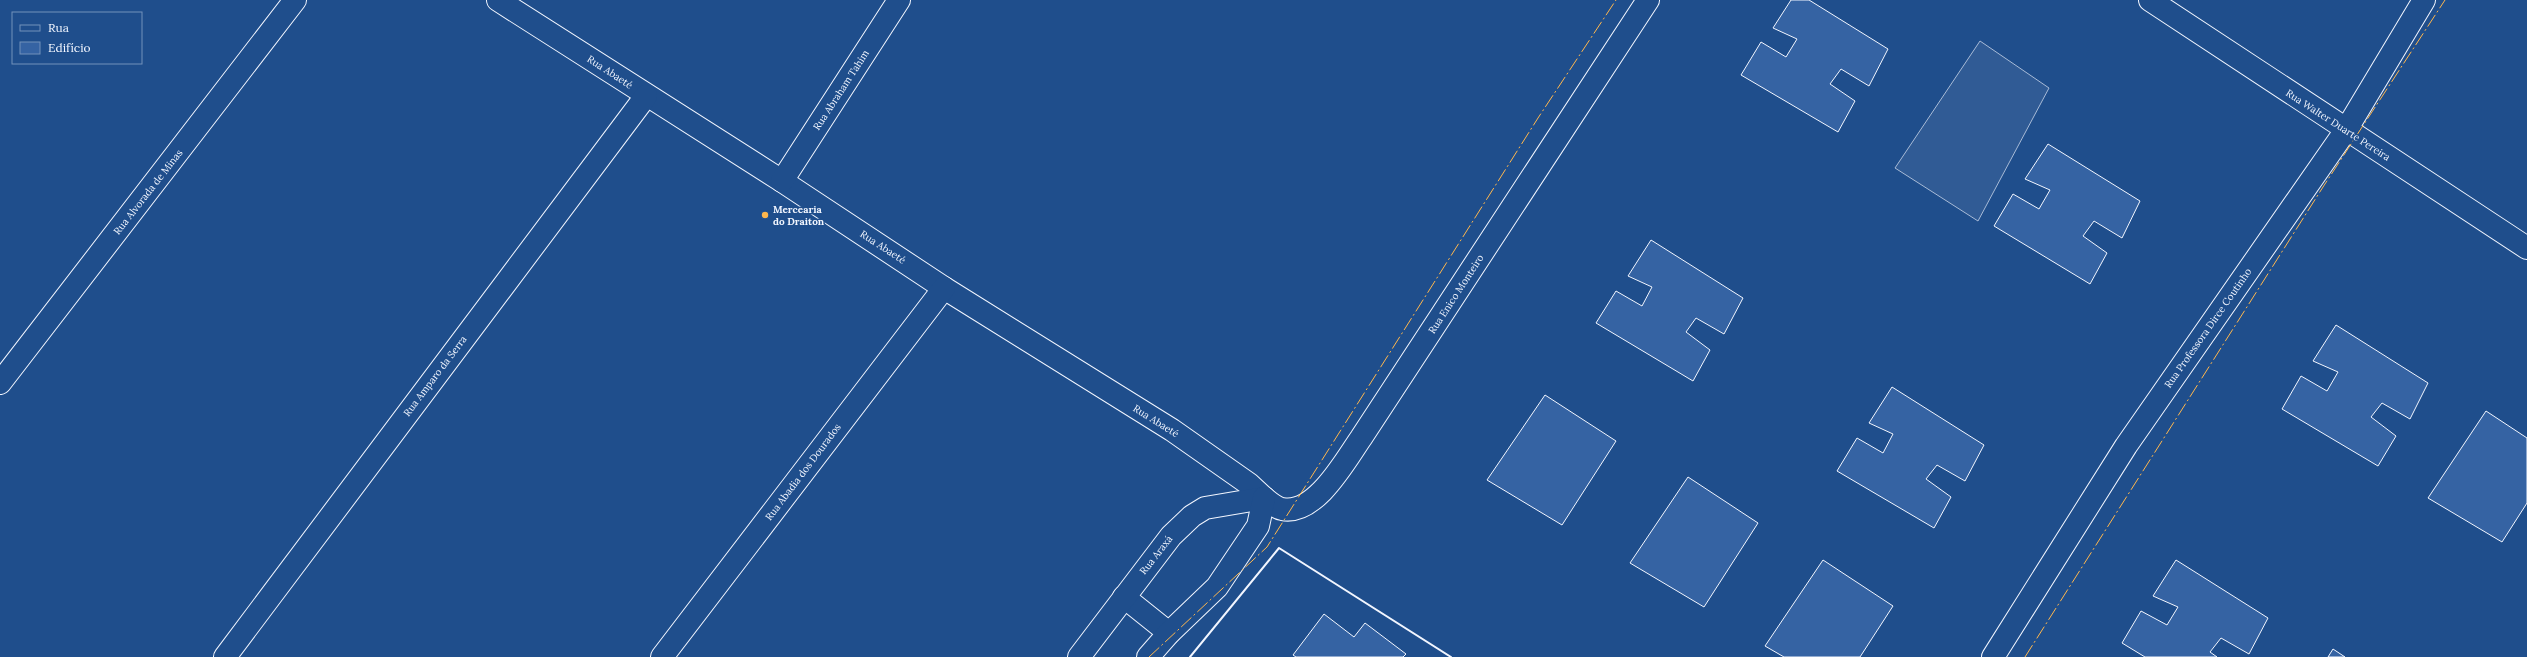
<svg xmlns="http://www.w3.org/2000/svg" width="2527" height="657" viewBox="0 0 2527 657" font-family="Lora,serif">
	<rect width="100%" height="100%" fill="#1f4e8c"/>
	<polygon fill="#305b95" stroke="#a8bbd7" points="1980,41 2049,88 1978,221 1895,168"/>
	<g fill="#3563a3" stroke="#f2f6ff">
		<polygon points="1791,0 1809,0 1888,49 1869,86 1841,69 1830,84 1855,101 1838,132 1741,75 1761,42 1786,57 1797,39 1773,28"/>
		<polygon points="2048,144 2140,201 2122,238 2094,221 2083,236 2107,253 2090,284 1994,226 2013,194 2039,209 2050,190 2025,179"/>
		<polygon points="1651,240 1743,298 1724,334 1696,318 1686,332 1710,350 1693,381 1596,323 1616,291 1642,306 1652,287 1628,276"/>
		<polygon points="2336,325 2428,383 2410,419 2382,403 2371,417 2396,436 2378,466 2282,409 2301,376 2327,391 2338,372 2313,361"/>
		<polygon points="1892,387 1984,445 1965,481 1937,465 1926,479 1951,497 1934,528 1837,471 1857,438 1883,453 1893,434 1869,423"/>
		<polygon points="1545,395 1616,441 1562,525 1487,480"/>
		<polygon points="2486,411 2527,438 2527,503 2502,542 2428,498"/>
		<polygon points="1688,477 1758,523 1704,607 1630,563"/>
		<polygon points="1823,560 1893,606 1860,657 1784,657 1765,646"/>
		<polygon points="2176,560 2268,618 2249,654 2221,638 2210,652 2217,657 2145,657 2122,643 2141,611 2167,625 2178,607 2153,596"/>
		<polygon points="1324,614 1354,637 1365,623 1406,654 1403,657 1296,657 1293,655"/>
		<polygon points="2333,649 2345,657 2328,657"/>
	</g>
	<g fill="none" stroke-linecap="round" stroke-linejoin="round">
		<g stroke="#f2f6ff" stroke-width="24">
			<g id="minor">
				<polyline points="498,0 782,181 944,288 1172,430 1249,484 1264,498"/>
				<polyline points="782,181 899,0"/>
				<polyline points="0,383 295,0"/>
				<polyline points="225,657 646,96"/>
				<polyline points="662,657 944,288"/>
				<polyline points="1993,657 2126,446 2346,130 2424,0"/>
			</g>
		</g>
		<g stroke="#f2f6ff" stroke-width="24">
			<g id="major">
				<polyline points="2150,0 2527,248"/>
				<path d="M1264 498C1269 502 1276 508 1282 509 1315 516 1345 461 1361 438L1648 0"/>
				<polyline points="1124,597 1169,633"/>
				<polyline points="1079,657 1171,536 1192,516 1205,508 1264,498"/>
				<polyline points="1148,657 1169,633 1217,587 1258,526 1264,498"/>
			</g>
		</g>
		<use href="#minor" stroke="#1f4e8c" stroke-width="22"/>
		<use href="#major" stroke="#1f4e8c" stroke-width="22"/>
		<polyline stroke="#f2f6ff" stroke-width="2" points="1190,657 1279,548 1451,657"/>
		<g stroke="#ffb74d" stroke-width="1" stroke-dasharray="14 3 2 3" stroke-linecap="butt">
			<polyline points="1149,657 1267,547 1538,118 1616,0"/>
			<polyline points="2025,657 2323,187 2445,0"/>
		</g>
	</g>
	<circle fill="#ffb74d" stroke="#1f4e8c" stroke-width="1.5" cx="765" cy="215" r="4"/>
	<g text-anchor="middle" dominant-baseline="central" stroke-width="3" stroke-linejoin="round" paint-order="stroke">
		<g font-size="10" fill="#f2f6ff" stroke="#1f4e8c">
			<text transform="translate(610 72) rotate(33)">Rua Abaeté</text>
			<text transform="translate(841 90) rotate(-57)">Rua Abraham Tahim</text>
			<text transform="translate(2338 125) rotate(33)">Rua Walter Duarte Pereira</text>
			<text transform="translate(148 192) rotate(-52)">Rua Alvorada de Minas</text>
			<text transform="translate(883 247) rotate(33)">Rua Abaeté</text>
			<text transform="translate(1456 294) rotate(-57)">Rua Enico Monteiro</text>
			<text transform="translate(2208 328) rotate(-55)">Rua Professora Dirce Coutinho</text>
			<text transform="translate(435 376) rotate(-53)">Rua Amparo da Serra</text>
			<text transform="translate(1156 421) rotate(32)">Rua Abaeté</text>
			<text transform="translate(803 472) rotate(-53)">Rua Abadia dos Dourados</text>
			<text transform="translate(1156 555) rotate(-52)">Rua Araxá</text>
		</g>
		<g font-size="10" font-weight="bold" fill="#f2f6ff" stroke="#1f4e8c" text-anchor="start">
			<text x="773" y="209">Mercearia<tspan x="773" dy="12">do Draiton</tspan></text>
		</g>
	</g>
	<rect x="12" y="12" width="130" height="52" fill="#1f4e8c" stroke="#7391ba"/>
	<rect x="20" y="25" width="20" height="6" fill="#1f4e8c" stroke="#7391ba"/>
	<text x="48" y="32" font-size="12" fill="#f2f6ff">Rua</text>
	<rect x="20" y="42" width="20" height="12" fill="#3563a3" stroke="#7391ba"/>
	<text x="48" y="52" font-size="12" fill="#f2f6ff">Edifício</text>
</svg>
